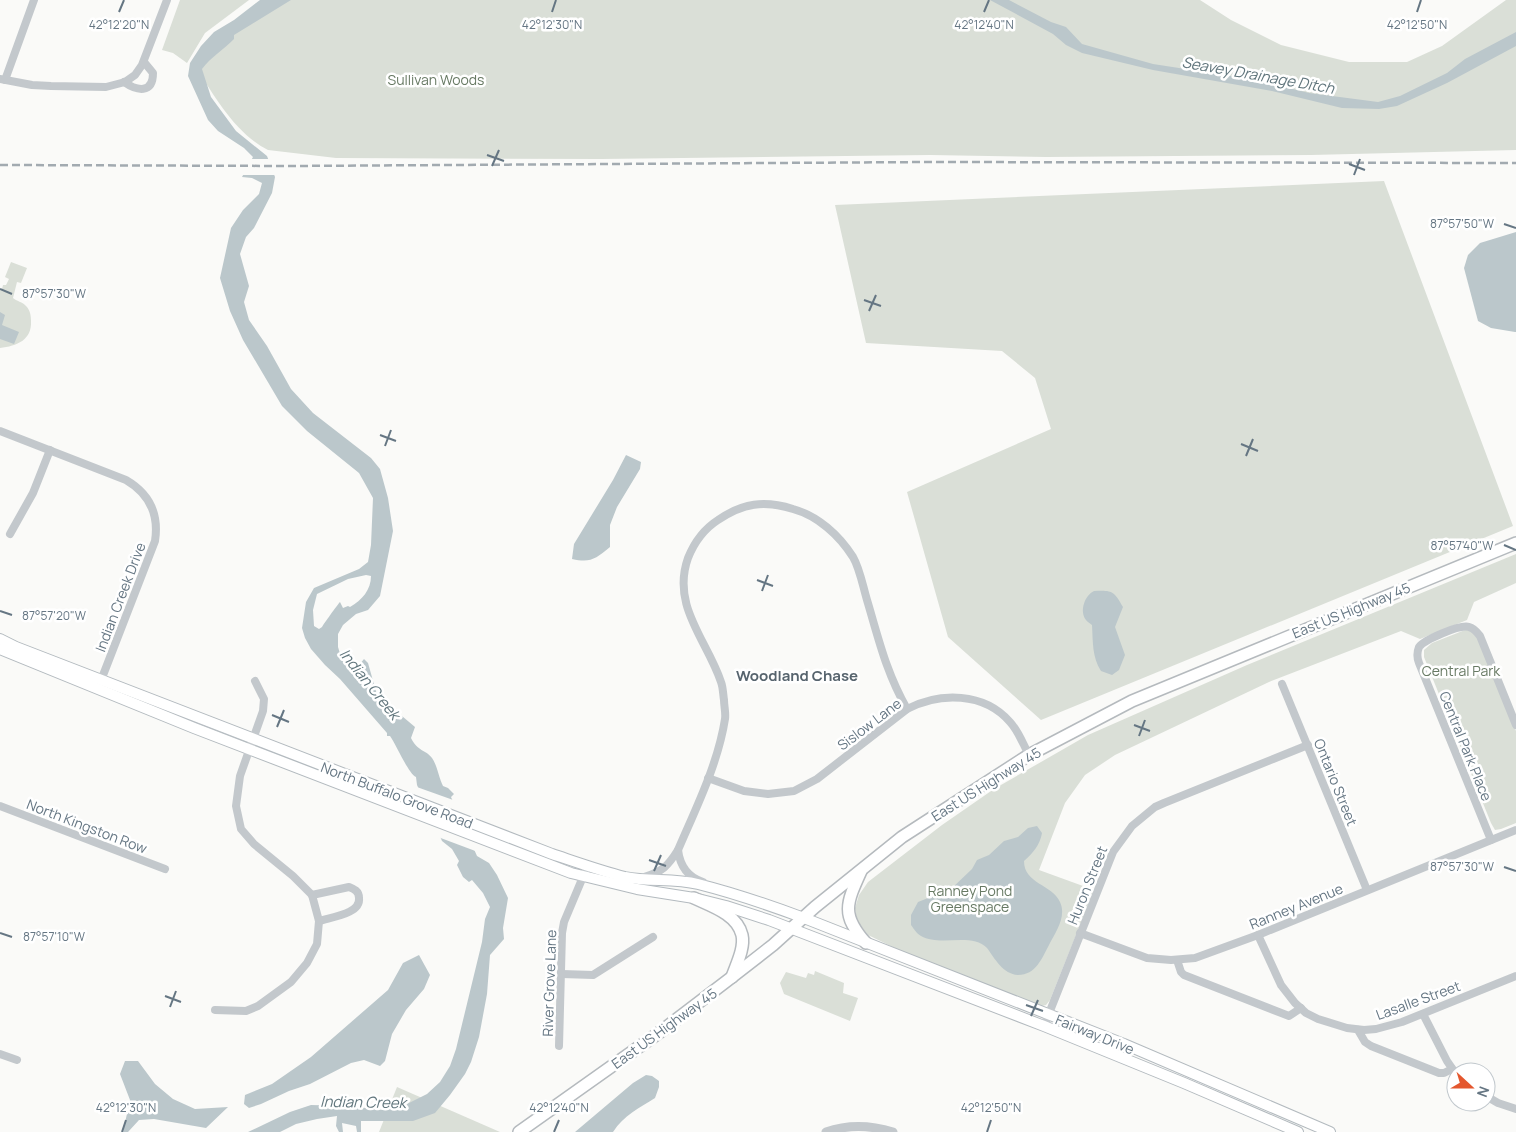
<svg xmlns="http://www.w3.org/2000/svg" width="1516" height="1132" viewBox="0 0 1516 1132" font-family="Manrope,sans-serif">
	<rect width="100%" height="100%" fill="#fafaf8"/>
	<g fill="#dadfd7">
		<polygon points="180,0 249,0 205,33 187,63 173,53 162,50"/>
		<path d="M284 0H1200L1231 20 1281 45 1349 62H1407L1442 46 1506 0H1516V150L1311 155 1046 157 930 155 601 159 336 158 268 150C235 133 216 98 196 68L201 52Z"/>
		<polygon points="1384,181 1513,526 1041,720 948,637 907,492 1051,429 1035,378 1002,351 866,343 835,205"/>
		<path d="M11 262 27 268 21 283 17 282 13 298C16 301 23 302 26 306 30 310 31 315 31 321 32 340 17 346 0 348V289H2L3 285H6L9 279 5 277Z"/>
		<polygon points="1516,554 1516,583 1474,602 1467,620 1420,639 1401,631 1269,682 1115,755 1085,775 1065,803 1039,870 1094,890 1050,1000 1046,1005 1038,1007 903,952 868,935 857,921 855,908 859,895 868,882 942,825 994,789 1088,735 1247,665"/>
		<polygon points="1465,630 1470,630 1479,637 1516,731 1516,823 1501,829 1495,830 1491,823 1424,657 1424,650 1432,643"/>
		<polygon points="815,971 844,983 843,993 858,998 850,1021 784,994 780,983 786,972 806,978 808,973 814,975"/>
		<polygon points="397,1087 500,1132 379,1132"/>
	</g>
	<g fill="#bbc7cb" fill-rule="evenodd">
		<path d="M260 0H291L234 35V39C223 50 211 57 202 69L211 97 236 131 267 156 275 177 272 193 254 228 246 237 240 254 249 286 244 302 249 320 267 346 291 389 313 413 371 458 380 469 388 498 393 531 380 596 368 610 356 614 343 625 338 634V647L341 657 347 667 355 670 364 659 368 663 377 695 415 727 411 738C418 752 425 749 432 758 437 765 439 778 443 786L448 788 454 794 451 797 477 856 489 863 497 875 508 898 503 928 504 939 490 955 487 994 479 1037 471 1062 465 1074 450 1095 435 1113 413 1121H361V1132H357L356 1126 342 1123 343 1132H339L336 1126 337 1116 317 1119 296 1124 280 1132H248L290 1112 311 1105 349 1106 383 1110 403 1106 427 1094 440 1082 450 1066 456 1049 482 942 485 919 490 907 483 893 472 880 469 882 463 877 457 865 459 861 452 849 442 841 417 785 416 777C408 773 397 746 390 736H387V733L340 679 325 665 311 649 305 638 302 628 306 602 314 588 359 569 368 562 371 545 373 498 359 473 307 431 282 406 243 340 230 311 220 278 231 228 243 210 259 194 262 183 252 178 242 177 253 157 244 148 218 131 208 120 188 76 190 63 201 46 214 32 234 20ZM366 575 371 576C371 590 362 600 350 607L348 606 343 608 340 602C338 604 323 625 322 627L319 629 314 626 313 610 317 594 348 579Z"/>
		<polygon points="990,0 1009,0 1051,22 1066,27 1082,44 1153,64 1257,80 1309,93 1378,102 1400,96 1447,73 1465,59 1516,32 1516,46 1447,83 1397,106 1379,109 1342,108 1272,91 1153,70 1082,53 1066,45 1053,34"/>
		<polygon points="1516,232 1516,332 1515,332 1491,328 1478,321 1464,268 1468,255 1480,243"/>
		<polygon points="0,312 5,315 2,325 19,332 14,344 0,339"/>
		<path d="M626 455 641 462 640 469 617 507 610 525V547C595 559 591 563 572 559L574 544 613 480Z"/>
		<path d="M1094 591C1112 590 1114 591 1123 607L1115 627 1125 655 1119 670 1112 675 1101 671C1092 657 1093 642 1092 625 1090 623 1087 622 1086 620 1079 611 1085 595 1094 591Z"/>
		<path d="M1037 826 1042 833C1040 845 1033 853 1024 861 1024 884 1052 884 1060 902 1067 917 1055 933 1049 945 1042 958 1036 975 1018 975 1003 974 995 959 987 948 972 932 940 947 921 936 917 934 914 929 911 925V915L918 902 951 889 972 869 977 860 989 855 1004 841 1018 837 1028 828Z"/>
		<polygon points="419,955 430,975 424,989 406,1010 392,1034 385,1061 380,1066 364,1060 351,1063 310,1084 289,1091 261,1104 249,1108 244,1104 245,1095 272,1084 311,1057 388,990 403,963"/>
		<polygon points="125,1061 138,1061 155,1084 173,1099 195,1109 228,1107 206,1128 154,1119 139,1120 128,1132 123,1132 130,1100 120,1074"/>
		<path d="M646 1075 652 1076 659 1081V1087L655 1098C639 1108 624 1115 613 1132H575L633 1083Z"/>
	</g>
	<g fill="#fafaf8">
		<polygon points="249,159 271,159 277,175 241,175"/>
		<polygon points="414,786 456,801 478,852 438,837"/>
	</g>
	<g fill="none" stroke-linecap="round" stroke-linejoin="round">
		<g stroke="#b3babf" stroke-width="12">
			<g id="secondary">
				<path d="M0 639 16 647 552 854C576 862 601 871 625 877 649 882 673 878 698 884 734 893 769 905 804 918L1124 1044 1330 1132"/>
				<polyline points="0,649 194,728 571,873 637,889 694,898 726,906 769,920 1044,1026 1184,1083 1298,1132"/>
			</g>
		</g>
		<g stroke="#b5babe" stroke-width="14">
			<g id="primary">
				<path d="M861 871C846 904 841 915 866 943"/>
				<path d="M694 898C711 906 737 914 742 935 745 948 736 965 732 977"/>
				<polyline points="519,1132 660,1032 732,977 773,945 815,907 902,837 1029,755 1132,701 1516,543"/>
			</g>
		</g>
		<g stroke="#c3c8cc" stroke-width="8">
			<polyline points="0,79 32,85 51,86 106,87 125,82 135,75 142,65 167,0"/>
			<polyline points="5,80 34,0"/>
			<path d="M124 82C137 91 153 94 153 73L144 62"/>
			<path d="M0 431 126 480C150 494 159 515 155 541L100 683"/>
			<polyline points="10,534 33,493 50,450"/>
			<polyline points="1282,684 1367,890"/>
			<path d="M708 778 744 791 768 794 794 791 817 779 907 709C940 692 984 692 1010 722 1019 732 1023 744 1029 755"/>
			<polyline points="0,806 165,869"/>
			<path d="M1491 840 1419 663C1417 658 1417 652 1419 647 1424 640 1460 624 1469 627 1474 628 1477 632 1480 636L1516 725"/>
			<path d="M678 850C696 808 718 764 725 719 726 713 724 706 724 700 723 694 723 687 721 682 707 640 671 606 688 558 694 543 704 529 718 520 743 503 764 500 793 509 818 516 839 535 853 557 860 569 863 587 867 600 879 640 886 672 907 709"/>
			<path d="M644 877C662 872 668 866 678 850 680 866 687 877 703 882"/>
			<path d="M312 895 349 887C354 889 359 891 359 898 361 914 331 917 319 921"/>
			<polyline points="1080,933 1147,958 1171,960 1195,958 1258,935 1516,830"/>
			<polyline points="1258,935 1281,985 1295,1003 1306,1013 1318,1019 1347,1028 1364,1030 1376,1029 1402,1022 1516,976"/>
			<polyline points="1177,960 1181,972 1184,975 1289,1016 1301,1008"/>
			<polyline points="562,974 593,975 653,937"/>
			<polyline points="215,1010 246,1011 258,1006 291,982 307,963 317,944 319,921 312,895 293,876 254,844 241,829 236,806 240,776 263,711 264,699 255,681"/>
			<polyline points="1423,1014 1447,1061 1456,1074"/>
			<polyline points="1044,1026 1113,852 1132,826 1155,807 1164,803 1308,745"/>
			<polyline points="1358,1030 1365,1042 1371,1046 1439,1073 1444,1073 1452,1069"/>
			<polyline points="559,1046 562,933 564,922 585,872"/>
			<polyline points="0,1054 17,1060"/>
			<polyline points="1486,1096 1498,1103 1516,1109"/>
		</g>
		<path stroke="#c3c8cc" stroke-width="9" d="M826 1132C849 1124 870 1125 893 1132"/>
		<use href="#secondary" stroke="#fff" stroke-width="10"/>
		<use href="#primary" stroke="#fff" stroke-width="11"/>
		<polyline stroke="#a2aab0" stroke-width="2.5" stroke-dasharray="8 4" stroke-linecap="butt" points="0,165 291,166 932,162 1516,163"/>
	</g>
	<path fill="none" stroke="#657683" stroke-width="2" d="M119 12 124 0M552 12 556 0M984 12 989 0M1417 12 1421 0M487 155 504 161M1349 164 1365 170M492 166 499 150M1354 175 1360 159M1504 224 1516 228M0 289 12 294M864 300 881 306M869 311 876 295M380 435 396 441M1241 444 1258 451M385 446 391 430M1246 456 1253 439M1504 545 1516 550M757 580 773 586M762 591 768 575M0 611 12 615M272 715 289 722M1134 725 1150 731M277 727 284 710M1139 736 1145 720M649 860 666 866M1504 867 1516 871M654 871 661 855M0 933 12 937M165 996 181 1002M1026 1005 1043 1011M170 1007 176 991M1031 1016 1038 1000M122 1132 126 1120M554 1132 559 1120M987 1132 991 1120"/>
	<g text-anchor="middle" dominant-baseline="central" stroke-width="5" stroke-linejoin="round" paint-order="stroke">
		<g font-size="14" fill="#687a64" stroke="#fff">
			<text x="436" y="79">Sullivan Woods</text>
			<text x="1461" y="670">Central Park</text>
			<text x="970" y="890">Ranney Pond<tspan x="970" dy="16">Greenspace</tspan></text>
		</g>
		<g font-size="14" fill="#657683" stroke="#fff">
			<text transform="translate(120 597) rotate(-69)">Indian Creek Drive</text>
			<text transform="translate(1351 610) rotate(-22)">East US Highway 45</text>
			<text transform="translate(869 724) rotate(-37)">Sislow Lane</text>
			<text transform="translate(1466 746) rotate(68)">Central Park Place</text>
			<text transform="translate(1336 782) rotate(68)">Ontario Street</text>
			<text transform="translate(986 784) rotate(-32)">East US Highway 45</text>
			<text transform="translate(397 795) rotate(21)">North Buffalo Grove Road</text>
			<text transform="translate(87 826) rotate(21)">North Kingston Row</text>
			<text transform="translate(1087 885) rotate(-68)">Huron Street</text>
			<text transform="translate(1296 906) rotate(-22)">Ranney Avenue</text>
			<text transform="translate(549 983) rotate(-88)">River Grove Lane</text>
			<text transform="translate(1418 1000) rotate(-20)">Lasalle Street</text>
			<text transform="translate(664 1028) rotate(-36)">East US Highway 45</text>
			<text transform="translate(1095 1034) rotate(22)">Fairway Drive</text>
		</g>
		<g font-size="15" font-style="italic" fill="#60757c" stroke="#fff">
			<text transform="translate(1258 75) rotate(10)">Seavey Drainage Ditch</text>
			<text transform="translate(370 684) rotate(51)">Indian Creek</text>
			<text transform="translate(363 1102) rotate(1)">Indian Creek</text>
		</g>
		<g font-size="15" font-weight="bold" fill="#57646e" stroke="#fff">
			<text x="797" y="675">Woodland Chase</text>
		</g>
	</g>
	<g font-size="12" text-anchor="middle" fill="#657683" stroke="#fff" stroke-width="5" stroke-linejoin="round" paint-order="stroke">
		<text x="119" y="29">42°12'20"N</text>
		<text x="552" y="29">42°12'30"N</text>
		<text x="984" y="29">42°12'40"N</text>
		<text x="1417" y="29">42°12'50"N</text>
		<text x="1462" y="228">87°57'50"W</text>
		<text x="54" y="298">87°57'30"W</text>
		<text x="1462" y="550">87°57'40"W</text>
		<text x="54" y="620">87°57'20"W</text>
		<text x="1462" y="871">87°57'30"W</text>
		<text x="54" y="941">87°57'10"W</text>
		<text x="126" y="1112">42°12'30"N</text>
		<text x="559" y="1112">42°12'40"N</text>
		<text x="991" y="1112">42°12'50"N</text>
	</g>
	<g transform="translate(1471 1087) rotate(111)"><circle r="24" fill="#ffffff" stroke="#c1c8cd"/>
	<path d="M0-4L9 19L0 12L-9 19Z" fill="#e4572e"/>
	<text y="-8" font-size="14" font-weight="bold" text-anchor="middle" fill="#657683">N</text>
	</g>
</svg>
